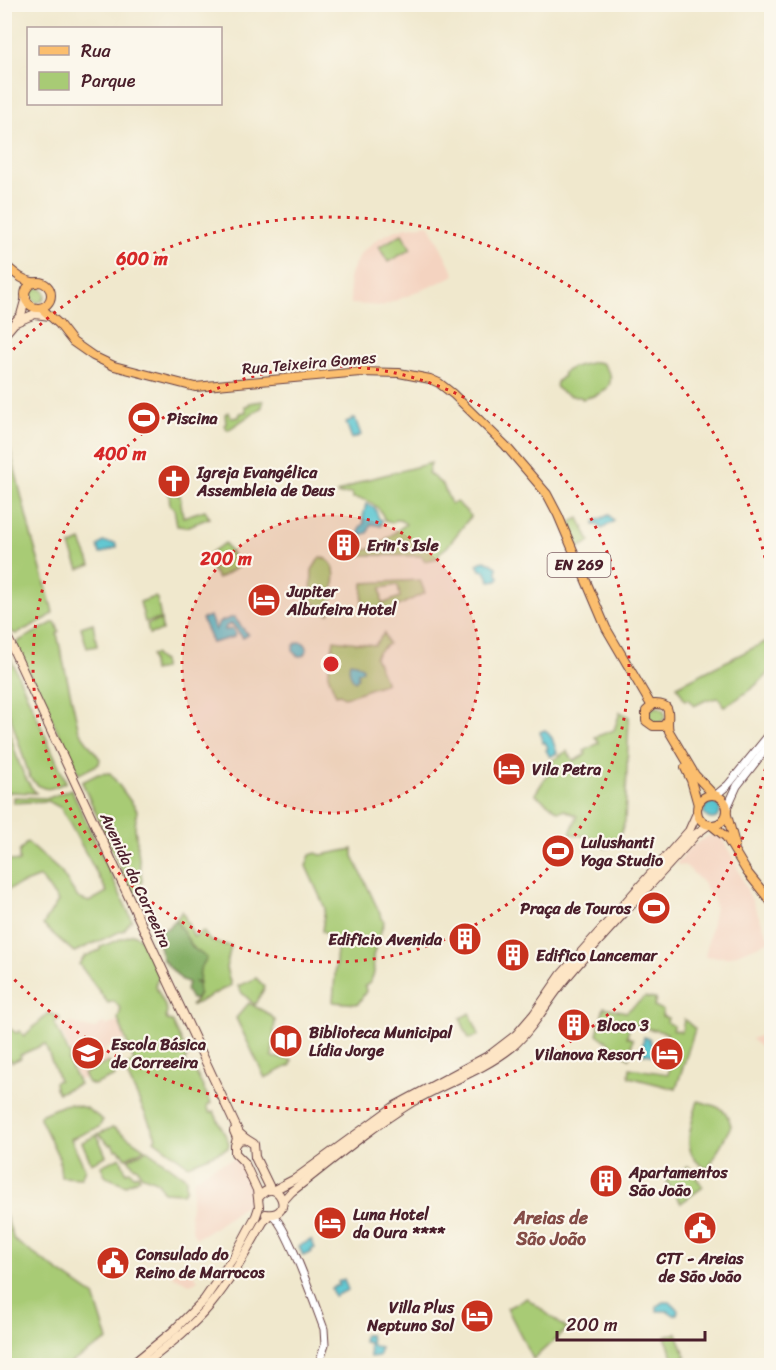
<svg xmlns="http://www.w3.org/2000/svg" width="776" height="1370" viewBox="0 0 776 1370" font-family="Sriracha,sans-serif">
	<rect width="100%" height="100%" fill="#fbf7ec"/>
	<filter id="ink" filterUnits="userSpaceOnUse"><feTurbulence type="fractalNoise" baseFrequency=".0167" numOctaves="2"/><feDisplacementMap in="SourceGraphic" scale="12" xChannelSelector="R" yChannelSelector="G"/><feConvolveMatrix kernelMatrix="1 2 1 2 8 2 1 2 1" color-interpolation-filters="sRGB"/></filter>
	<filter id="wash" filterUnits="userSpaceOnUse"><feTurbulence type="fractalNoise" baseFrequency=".008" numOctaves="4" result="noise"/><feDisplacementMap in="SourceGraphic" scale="24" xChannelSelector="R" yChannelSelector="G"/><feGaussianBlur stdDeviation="1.35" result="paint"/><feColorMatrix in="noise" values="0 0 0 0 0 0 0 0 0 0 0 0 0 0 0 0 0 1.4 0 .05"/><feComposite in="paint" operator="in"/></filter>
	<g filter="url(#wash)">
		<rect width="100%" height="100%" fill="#f0e8cd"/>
		<g fill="#f4d3c0">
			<polygon points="429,224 455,275 427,288 382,306 351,304 349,280 351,271 361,253 379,238 394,231 407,227"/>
			<polygon points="710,835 721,837 733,858 770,941 729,957 705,957 715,907 713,898 702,882 686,866 676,864 690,847"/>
			<polygon points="117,1021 126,1039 104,1050 115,1076 94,1085 88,1083 85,1078 79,1080 70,1061 72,1055 60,1028 62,1027 63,1029 71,1023 94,1029 104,1022 106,1026"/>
			<polygon points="763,1034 771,1041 771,1056 751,1039"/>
			<polygon points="234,1159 242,1163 255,1193 254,1199 214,1228 196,1238 193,1233 190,1215 194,1179 214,1166"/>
			<polygon points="183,1261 198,1280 190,1284 172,1276"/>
		</g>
		<g fill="#a8cb75" stroke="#797550" stroke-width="1.5" fill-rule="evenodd">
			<polygon points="402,234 411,249 388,262 379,247"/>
			<circle cx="38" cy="295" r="7"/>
			<path d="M595 362 602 363 610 374C614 391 596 396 582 399L581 397C568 397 544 388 564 376L563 373C572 366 584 364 595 362Z"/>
			<polygon points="263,401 262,407 228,430 224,425 226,424 225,414 229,412 231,418 239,417 240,413 246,412 245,406 249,405 249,403"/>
			<polygon points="4,424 30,531 52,608 53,613 47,618 16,634 9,631 4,622"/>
			<path d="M431 463 428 473 443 485 451 504 457 502 471 516 447 547 439 553V558L425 561 421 556 361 555V552L378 545 406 524 400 520H395L392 523 385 521C380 505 369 499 353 498L352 493 339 495 337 493 365 480Z"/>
			<polygon points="169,493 180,495 183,517 205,510 209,518 187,527 177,526 174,508 170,506"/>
			<polygon points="579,518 590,542 578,548 567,524"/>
			<polygon points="81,541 91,565 79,569 70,546"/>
			<polygon points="225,543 239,566 218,579 204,557"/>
			<path d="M320 557C343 562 333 589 330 607L327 609 330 612 328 614 311 600 312 570Z"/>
			<path d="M420 580 425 593 382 614V608L374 607 372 609 362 606 363 583ZM398 585 400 597 382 604 381 588Z"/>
			<polygon points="154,597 157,598 161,619 145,622 140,602"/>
			<polygon points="161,620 162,631 149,634 147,624"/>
			<polygon points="54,622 56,623 59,632 57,634 79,731 100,759 99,764 79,774 16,647 19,641"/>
			<polygon points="93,623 97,646 87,648 81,627"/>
			<polygon points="384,633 388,644 378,652 375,657 386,683 349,696 344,697 340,694 336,695 328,675 334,640 375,645"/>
			<path d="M765 642 771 643C771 650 774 661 771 667 767 680 736 700 724 707L719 698 706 700 694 706 689 699 685 700 677 686Z"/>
			<path d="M5 646 66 782C50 790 44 793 30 778L5 700Z"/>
			<polygon points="155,654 156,657 163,661 163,669 153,671 151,655"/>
			<circle cx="657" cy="715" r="8"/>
			<polygon points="620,712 629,717 625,821 617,843 606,848 589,837 570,834 577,816 565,810 558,811 535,794 551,769 549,763 567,751 574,761 586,754 584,751 599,743 595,737 614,730"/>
			<path d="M5 714C13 741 17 771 36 793L8 792 5 795Z"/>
			<polygon points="110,773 137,810 135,827 142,881 133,897 82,782 98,774"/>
			<polygon points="71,789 132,920 124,930 74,952 43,925 58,901 40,877 4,891 5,859 19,862 19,852 27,842 61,872 78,898 89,902 107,892 61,808 48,801 14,803 14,797 49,798"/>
			<polygon points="353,849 353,856 384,922 373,956 374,973 370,983 365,986 366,991 358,1004 333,1002 337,947 336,941 322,931 325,908 306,866 310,855 316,853 321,855"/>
			<polygon points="182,911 194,937 203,931 210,941 231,946 226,968 231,985 191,1006 198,996 198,953 182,933 176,920"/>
			<polygon points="133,934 142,939 159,977 155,985 167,1010 166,1017 167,1020 172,1021 188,1055 184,1063 193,1067 211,1103 207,1106 210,1113 214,1112 229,1143 228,1148 188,1165 154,1140 156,1137 124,1068 134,1061 118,1019 121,1009 114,1001 108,1003 79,964 85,956 100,950 100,947"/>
			<polygon points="256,978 265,987 255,1005 242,993 238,986"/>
			<polygon points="645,997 656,999 654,1007 663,1010 662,1016 668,1018 667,1022 674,1026 673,1030 682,1032 684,1019 695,1029 676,1089 629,1077 630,1068 668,1074 675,1043 666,1041 667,1033 630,1024 627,1037 633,1039 629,1058 597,1034 604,1007 626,1012"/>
			<path d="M249 1003C258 1009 269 1012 275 1020L272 1057 292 1060 291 1065 265 1078 236 1018Z"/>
			<polygon points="49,1013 59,1017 60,1019 54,1022 70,1056 68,1061 79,1084 58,1093 55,1089 54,1082 59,1080 45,1044 20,1055 21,1058 12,1062 10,1059 5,1062 5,1025 16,1033 20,1031 24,1036"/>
			<polygon points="470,1013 479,1035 469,1039 460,1018"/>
			<polygon points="109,1062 115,1076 94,1085 88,1083 83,1074"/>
			<path d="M698 1101C715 1106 727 1106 731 1126L708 1169C678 1156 691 1125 698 1101Z"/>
			<polygon points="70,1104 86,1108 103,1120 99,1127 71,1139 85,1169 81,1178 61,1177 59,1158 40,1118 40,1115 63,1105"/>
			<polygon points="113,1127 145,1149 126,1158 122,1152 121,1153 119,1149 115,1150 112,1144 110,1145 98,1134"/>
			<polygon points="97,1135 106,1156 91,1163 82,1142"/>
			<polygon points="147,1150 186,1178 186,1189 183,1193 163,1192 158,1182 141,1175 137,1167 135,1167 128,1159"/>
			<polygon points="120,1157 126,1172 130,1171 133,1176 138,1174 140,1178 126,1185 106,1177 101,1166"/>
			<polygon points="688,1166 703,1187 681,1203 667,1183 667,1180"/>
			<polygon points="5,1213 14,1240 94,1296 108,1340 67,1365 10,1365 5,1358"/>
			<polygon points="527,1298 567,1329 533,1359 507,1308"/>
			<polygon points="677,1333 686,1357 675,1361 665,1337"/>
		</g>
		<polygon fill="#86af66" stroke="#686748" stroke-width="1.5" points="176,920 193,948 207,958 200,969 199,983 194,982 198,984 199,993 196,999 191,999 186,990 188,982 182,980 163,960 157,939 159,928 166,929"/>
		<g fill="#58c5d0" stroke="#51727e" stroke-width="1.5">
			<polygon points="355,418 361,435 352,439 346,422"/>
			<polygon points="366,504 375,508 379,519 382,520 381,526 371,524 368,533 361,535 359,533 360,527 364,523 363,517"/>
			<polygon points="609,515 614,521 602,529 598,525 594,525 595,521"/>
			<polygon points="103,542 115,543 117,547 100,554 98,546"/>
			<polygon points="485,560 497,567 497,574 499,576 498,580 490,581 485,571 480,570 477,564"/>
			<polygon points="210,616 215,630 219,622 234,617 248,635 243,638 232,624 226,626 225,630 233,629 235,633 234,637 212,643 202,619"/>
			<circle cx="300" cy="649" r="7"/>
			<path d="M350 662 356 663 363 668V670L358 673V678L355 681C350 678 348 668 350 662Z"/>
			<polygon points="545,730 552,738 557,753 550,757 546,750 548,748 545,742 543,743 540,732"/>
			<circle cx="712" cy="811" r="8"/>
			<polygon points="644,1037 650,1039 650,1043 665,1046 663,1063 655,1061 655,1056 641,1053"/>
			<polygon points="311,1240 315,1248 311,1250 312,1252 303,1256 299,1246"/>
			<polygon points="344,1279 348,1290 334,1296 331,1288 339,1285 338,1282"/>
			<polygon points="663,1302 670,1302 678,1310 677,1314 674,1315 668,1311 657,1311 657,1306"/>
			<polygon points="364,1335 370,1335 372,1346 380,1347 379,1356 370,1357 369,1343 363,1342"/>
		</g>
	</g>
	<g filter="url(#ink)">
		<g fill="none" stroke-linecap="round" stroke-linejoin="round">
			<g stroke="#633d43" stroke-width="9">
				<g id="tertiary">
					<polyline points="716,795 728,785 772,731"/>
					<polyline points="727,808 737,786 772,741"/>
					<path d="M272 1215C287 1224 316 1308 324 1329L325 1345 318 1366"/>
				</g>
			</g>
			<g stroke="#633d43" stroke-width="10">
				<g id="secondary">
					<polyline points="16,322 35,314 50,316"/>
					<polyline points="4,335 21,315 26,297"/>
					<polyline points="4,630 239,1133 246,1139"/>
					<polyline points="234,1131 237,1138 235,1146"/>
					<polyline points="274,1190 295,1179 395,1106 490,1055 516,1035 534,1014 561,975 689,831 697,813"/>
					<path d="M259 1197C278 1173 297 1218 266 1214"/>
					<path d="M283 1201 291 1192C331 1161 370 1128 412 1102 444 1083 482 1071 512 1047 535 1027 548 999 568 976 609 927 654 882 696 834L708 825"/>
					<polyline points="130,1366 172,1332 204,1300 235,1255 256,1216 259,1207 257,1190 244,1162 235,1153 235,1146 239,1140 246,1139 254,1144 255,1157 271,1190"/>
					<path d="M142 1366C166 1347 191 1328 211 1304 232 1279 247 1250 263 1222L269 1215"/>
				</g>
			</g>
			<g stroke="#633d43" stroke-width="10">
				<g id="primary">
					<path d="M4 264C15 273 22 281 36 283"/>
					<circle cx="38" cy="295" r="13"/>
					<polyline points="41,308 59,324 73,342 93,356 114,366 195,387 360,372 399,373 430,379 439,383 453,394 505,445 547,494 558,515 606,628 651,705"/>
					<path d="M668 720 663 726H653L646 721V711L654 704C676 703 665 719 669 731L695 775 714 795"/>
					<polyline points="685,768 691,780 698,805"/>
					<circle cx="712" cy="810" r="15"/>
					<polyline points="727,815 735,844"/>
					<polyline points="711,825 726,837 747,872 772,903"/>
				</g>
			</g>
			<use href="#tertiary" stroke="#fff" stroke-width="7"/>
			<use href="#secondary" stroke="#fde5c5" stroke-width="8"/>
			<use href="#primary" stroke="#fbbe6e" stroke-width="8"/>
		</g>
	</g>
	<circle cx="331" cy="664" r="149" fill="#d62828" fill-opacity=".12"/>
	<g fill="none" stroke="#d62828" stroke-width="3" stroke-dasharray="3 6">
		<circle cx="331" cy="664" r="149"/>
		<circle cx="331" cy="664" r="298"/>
		<path d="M771 742A447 447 0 0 1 7 972M7 356A447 447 0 0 1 771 586"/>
	</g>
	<defs>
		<g id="stadium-disc" transform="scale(1.725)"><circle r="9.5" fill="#c8321e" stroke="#fbf7ec"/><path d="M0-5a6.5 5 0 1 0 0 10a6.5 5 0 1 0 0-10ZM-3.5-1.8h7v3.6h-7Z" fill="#fff"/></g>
		<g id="church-disc" transform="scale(1.725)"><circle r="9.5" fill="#c8321e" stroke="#fbf7ec"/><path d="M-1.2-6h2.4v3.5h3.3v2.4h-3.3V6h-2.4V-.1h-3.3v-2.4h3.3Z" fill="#fff"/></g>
		<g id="building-disc" transform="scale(1.725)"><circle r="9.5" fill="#c8321e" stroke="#fbf7ec"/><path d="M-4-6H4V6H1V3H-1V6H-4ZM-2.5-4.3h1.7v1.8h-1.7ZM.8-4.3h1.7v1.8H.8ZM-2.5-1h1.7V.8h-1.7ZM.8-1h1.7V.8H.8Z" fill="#fff"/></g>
		<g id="hotel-disc" transform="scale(1.725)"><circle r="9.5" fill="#c8321e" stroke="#fbf7ec"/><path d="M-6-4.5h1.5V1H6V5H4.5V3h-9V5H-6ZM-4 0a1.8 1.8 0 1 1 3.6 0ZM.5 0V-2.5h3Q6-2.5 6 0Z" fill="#fff"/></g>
		<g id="library-disc" transform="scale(1.725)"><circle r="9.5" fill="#c8321e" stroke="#fbf7ec"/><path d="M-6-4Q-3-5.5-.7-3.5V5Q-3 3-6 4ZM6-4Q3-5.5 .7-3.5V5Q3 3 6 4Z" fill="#fff"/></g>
		<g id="school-disc" transform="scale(1.725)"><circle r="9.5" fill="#c8321e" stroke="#fbf7ec"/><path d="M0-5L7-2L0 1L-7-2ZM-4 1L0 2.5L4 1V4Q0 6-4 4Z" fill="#fff"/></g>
		<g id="civic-disc" transform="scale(1.725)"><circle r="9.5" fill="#c8321e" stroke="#fbf7ec"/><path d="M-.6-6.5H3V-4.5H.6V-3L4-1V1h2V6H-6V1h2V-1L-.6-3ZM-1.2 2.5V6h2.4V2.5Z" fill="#fff"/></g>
	</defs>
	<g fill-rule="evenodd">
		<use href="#stadium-disc" x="144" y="418"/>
		<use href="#church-disc" x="174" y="481"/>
		<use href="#building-disc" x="344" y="545"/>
		<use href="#hotel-disc" x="264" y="600"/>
		<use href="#hotel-disc" x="509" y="769"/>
		<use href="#stadium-disc" x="558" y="851"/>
		<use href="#stadium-disc" x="654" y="908"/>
		<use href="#building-disc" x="465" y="939"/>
		<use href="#building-disc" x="513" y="955"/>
		<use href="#building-disc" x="574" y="1025"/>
		<use href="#library-disc" x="286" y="1041"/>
		<use href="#school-disc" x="88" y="1053"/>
		<use href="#hotel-disc" x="667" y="1054"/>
		<use href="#building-disc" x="606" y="1181"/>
		<use href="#hotel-disc" x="330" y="1223"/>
		<use href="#civic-disc" x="700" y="1228"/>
		<use href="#civic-disc" x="113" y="1263"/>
		<use href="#hotel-disc" x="477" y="1316"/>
	</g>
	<g text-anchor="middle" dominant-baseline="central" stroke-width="4.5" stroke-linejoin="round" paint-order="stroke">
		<rect fill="#fbf7ec" stroke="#7f6065" stroke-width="1.5" x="547.5" y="553" width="63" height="24" rx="4.5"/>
		<g font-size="15" font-weight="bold" fill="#4a1f2b">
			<text x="579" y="565">EN 269</text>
		</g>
		<g font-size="16" fill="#4a1f2b" stroke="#fbf7ec">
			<text transform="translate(309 363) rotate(-5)">Rua Teixeira Gomes</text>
			<text transform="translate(136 880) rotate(65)">Avenida da Correeira</text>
		</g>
		<g font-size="16" font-weight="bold" fill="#4a1f2b" stroke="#fbf7ec" text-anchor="start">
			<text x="167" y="418">Piscina</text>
			<text x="197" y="472">Igreja Evangélica<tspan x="197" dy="18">Assembleia de Deus</tspan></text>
			<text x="367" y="545">Erin's Isle</text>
			<text x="287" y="591">Jupiter<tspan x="287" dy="18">Albufeira Hotel</tspan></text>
			<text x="532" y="769">Vila Petra</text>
			<text x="581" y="842">Lulushanti<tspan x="581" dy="18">Yoga Studio</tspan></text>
			<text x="631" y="908" text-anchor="end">Praça de Touros</text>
			<text x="442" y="939" text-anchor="end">Edificio Avenida</text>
			<text x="536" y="955">Edifico Lancemar</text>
			<text x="597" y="1025">Bloco 3</text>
			<text x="309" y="1032">Biblioteca Municipal<tspan x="309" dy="18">Lídia Jorge</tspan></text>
			<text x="111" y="1044">Escola Básica<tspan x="111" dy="18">de Correeira</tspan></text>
			<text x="644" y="1054" text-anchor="end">Vilanova Resort</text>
			<text x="629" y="1172">Apartamentos<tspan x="629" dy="18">São João</tspan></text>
			<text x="353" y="1214">Luna Hotel<tspan x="353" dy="18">da Oura ****</tspan></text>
			<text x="136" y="1254">Consulado do<tspan x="136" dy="18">Reino de Marrocos</tspan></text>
			<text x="700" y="1258" text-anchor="middle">CTT - Areias<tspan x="700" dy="18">de São João</tspan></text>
			<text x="454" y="1307" text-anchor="end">Villa Plus<tspan x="454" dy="18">Neptuno Sol</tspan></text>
		</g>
		<g font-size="18" font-weight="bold" fill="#844c46" stroke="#fbf7ec">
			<text x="551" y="1218">Areias de<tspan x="551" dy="21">São João</tspan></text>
		</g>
	</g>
	<circle cx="331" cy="664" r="9" fill="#d62828" stroke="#fbf7ec" stroke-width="3"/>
	<g font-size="18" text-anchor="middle" font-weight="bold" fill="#d62828" stroke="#fbf7ec" stroke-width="4.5" stroke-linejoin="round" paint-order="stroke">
		<text x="142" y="265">600 m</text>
		<text x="120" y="460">400 m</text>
		<text x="226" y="565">200 m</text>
	</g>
	<rect width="776" height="1370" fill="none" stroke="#fbf7ec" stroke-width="24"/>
	<rect x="27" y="27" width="195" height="78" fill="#fbf7ec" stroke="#b4a19f" stroke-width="1.5"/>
	<rect x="39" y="46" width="30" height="9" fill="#fbbe6e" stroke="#b4a19f" stroke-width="1.5"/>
	<text x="81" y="57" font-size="18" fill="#4a1f2b">Rua</text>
	<rect x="39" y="72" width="30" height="18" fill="#a8cb75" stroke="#b4a19f" stroke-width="1.5"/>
	<text x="81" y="87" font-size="18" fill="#4a1f2b">Parque</text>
	<path d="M557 1331v9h148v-9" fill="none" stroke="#4a1f2b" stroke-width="3"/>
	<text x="566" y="1331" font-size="18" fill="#4a1f2b" stroke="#fbf7ec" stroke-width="4.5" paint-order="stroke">200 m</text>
</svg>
